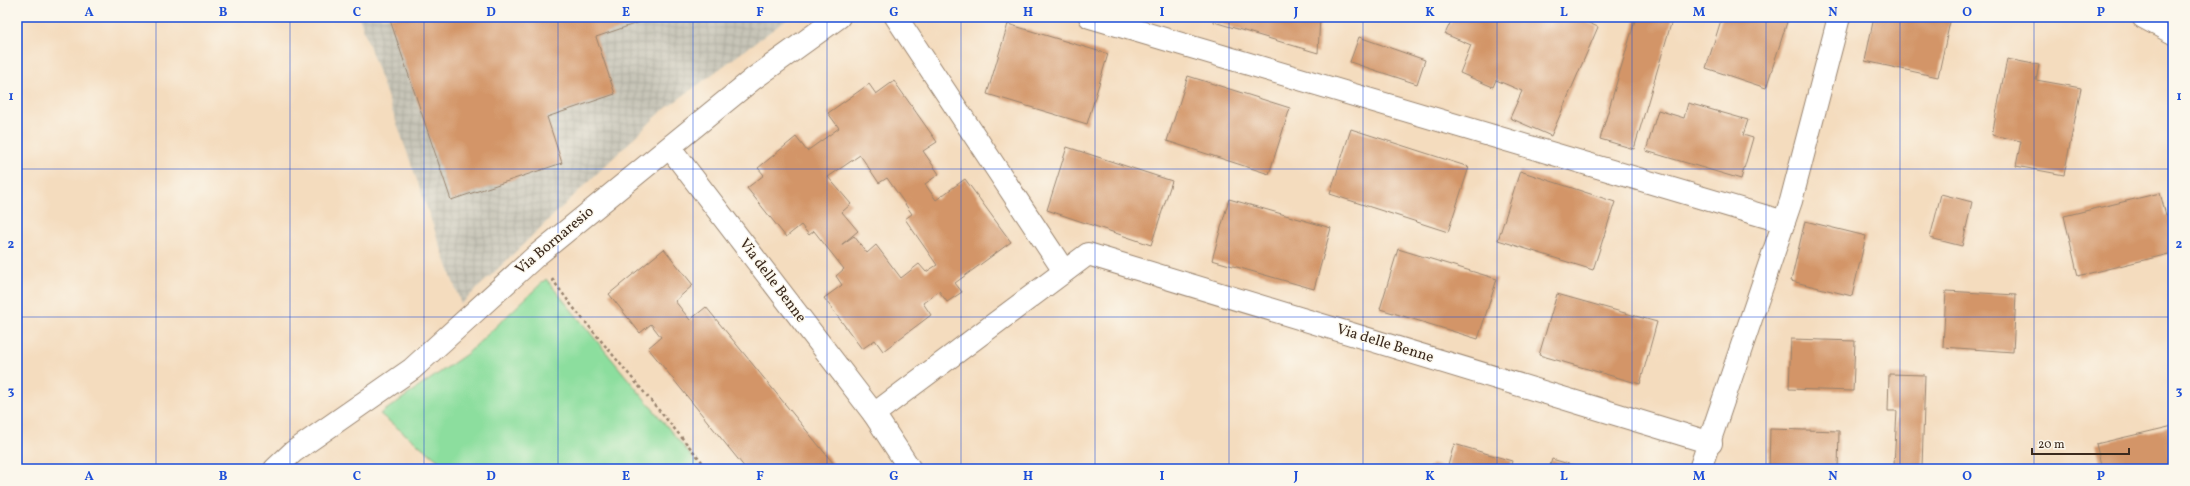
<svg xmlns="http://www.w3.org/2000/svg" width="2190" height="486" viewBox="0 0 2190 486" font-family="Vollkorn,serif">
	<defs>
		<pattern id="industrial-grid" width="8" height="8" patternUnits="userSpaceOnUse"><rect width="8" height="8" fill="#c7c5b8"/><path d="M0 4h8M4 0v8" fill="none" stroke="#aca99e"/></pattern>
	</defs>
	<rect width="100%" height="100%" fill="#fbf7ec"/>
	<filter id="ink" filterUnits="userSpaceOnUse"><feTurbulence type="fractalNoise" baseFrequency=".025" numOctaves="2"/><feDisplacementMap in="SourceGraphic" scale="8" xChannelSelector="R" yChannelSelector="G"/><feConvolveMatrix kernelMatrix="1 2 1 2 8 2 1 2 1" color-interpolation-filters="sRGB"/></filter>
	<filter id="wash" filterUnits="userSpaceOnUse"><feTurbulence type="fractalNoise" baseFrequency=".012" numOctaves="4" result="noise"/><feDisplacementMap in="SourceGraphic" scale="16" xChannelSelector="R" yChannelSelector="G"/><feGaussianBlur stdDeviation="0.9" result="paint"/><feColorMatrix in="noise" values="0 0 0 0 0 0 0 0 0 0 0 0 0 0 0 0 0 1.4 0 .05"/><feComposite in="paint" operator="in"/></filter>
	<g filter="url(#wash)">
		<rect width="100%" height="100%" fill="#f4dcbe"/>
		<polygon fill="url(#industrial-grid)" points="359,17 790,17 661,112 461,304"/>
		<polygon fill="#8cde9e" stroke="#64845e" points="546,279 702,469 449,469 380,414 468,353"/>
		<g id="blocks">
			<g fill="#d39568" fill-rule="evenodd">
				<polygon points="389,17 655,17 596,37 615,94 547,117 562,163 451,200"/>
				<polygon points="1214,17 1320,17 1318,53 1214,22"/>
				<polygon points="1453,17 1575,17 1598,27 1551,136 1510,118 1522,91 1496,80 1493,87 1460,73 1471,45 1445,34"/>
				<polygon points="1636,17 1673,17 1634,149 1600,139"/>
				<polygon points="1722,17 1781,17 1788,19 1766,88 1706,68"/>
				<polygon points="1874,17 1951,17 1938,77 1865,61"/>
				<polygon points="1008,24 1108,54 1087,124 987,94"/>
				<polygon points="1359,37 1425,60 1417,84 1350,62"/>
				<polygon points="2007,59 2039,65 2036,80 2081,88 2064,175 2016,166 2021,141 1992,135"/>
				<polygon points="1188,76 1290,108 1269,174 1167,141"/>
				<path d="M894 81 937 142 923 151 939 174 925 184 936 200 965 179 1011 242 955 283 962 292 947 302 939 291 923 303 931 315 883 351 875 340 862 349 824 298 842 285 836 276 844 269 814 231 809 235 801 225 786 237 747 188 764 175 758 168 796 137 807 151 839 128 828 113 869 84 876 94ZM860 155 879 183 887 178 912 214 905 219 937 265 926 272 919 264 901 278 876 245 867 253 854 236 841 245 858 231 842 212 851 204 828 177Z"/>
				<polygon points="1688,103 1748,120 1743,135 1753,138 1741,179 1646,151 1658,110 1684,118"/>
				<polygon points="1351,129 1469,167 1448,232 1330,194"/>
				<polygon points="1067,147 1172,181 1151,245 1047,210"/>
				<polygon points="1520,171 1615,202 1593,270 1498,240"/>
				<polygon points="2160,193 2166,215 2173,214 2173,253 2078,276 2064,216"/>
				<polygon points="1941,194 1972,202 1962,246 1930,238"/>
				<polygon points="1229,199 1331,228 1314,289 1212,260"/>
				<polygon points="1805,221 1866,236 1852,296 1791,281"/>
				<polygon points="664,249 693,285 675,301 690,320 706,307 833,463 826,469 746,469 648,348 661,337 651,324 640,333 609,294"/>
				<polygon points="1398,249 1497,279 1478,339 1380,309"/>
				<polygon points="1946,291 2016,295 2013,352 1943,347"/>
				<polygon points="1557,294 1657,322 1640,384 1539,355"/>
				<polygon points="1791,339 1855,341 1853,391 1789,389"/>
				<polygon points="1889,374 1925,375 1922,467 1894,466 1897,411 1888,411"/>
				<polygon points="2173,426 2173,469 2102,469 2096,444"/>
				<polygon points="1770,429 1839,431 1838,469 1769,469"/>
				<polygon points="1454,444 1512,461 1510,469 1430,469 1432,464 1447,469"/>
				<polygon points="1552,459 1585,469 1549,469"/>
			</g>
		</g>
	</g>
	<g filter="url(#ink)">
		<use href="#blocks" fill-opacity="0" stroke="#98836e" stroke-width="1"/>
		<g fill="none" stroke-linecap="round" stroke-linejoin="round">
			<g stroke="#98836e" stroke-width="24">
				<g id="minor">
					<polyline points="896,17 1064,271"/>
					<polyline points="1090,17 1784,222"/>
					<polyline points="2143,17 2173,33"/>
					<polyline points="670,148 874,414 1088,254 1711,443"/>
					<polyline points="874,414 910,469"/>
					<polyline points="275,469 293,452 412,369 537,255 753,79 839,17"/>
					<polyline points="1700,469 1791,201 1839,17"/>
				</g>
			</g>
			<polyline stroke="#98836e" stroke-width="2.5" stroke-dasharray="3 3" stroke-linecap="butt" points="552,279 572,306 708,469"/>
			<use href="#minor" stroke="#fff" stroke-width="22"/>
		</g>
	</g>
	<path fill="none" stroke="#1d4ed8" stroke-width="1" stroke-opacity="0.55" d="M156 17V469M290 17V469M424 17V469M558 17V469M693 17V469M827 17V469M961 17V469M1095 17V469M1229 17V469M1363 17V469M1497 17V469M1632 17V469M1766 17V469M1900 17V469M2034 17V469M17 169H2173M17 317H2173"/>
	<g text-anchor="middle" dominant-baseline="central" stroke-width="3" stroke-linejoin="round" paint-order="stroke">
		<g font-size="15" fill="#3b2a1e" stroke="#fbf7ec">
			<text transform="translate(555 241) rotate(-40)">Via Bornaresio</text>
			<text transform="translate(772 281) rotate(53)">Via delle Benne</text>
			<text transform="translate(1385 344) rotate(17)">Via delle Benne</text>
		</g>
	</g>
	<rect width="2190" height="486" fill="none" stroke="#fbf7ec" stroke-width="44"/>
	<path d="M2032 448v6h97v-6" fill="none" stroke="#3b2a1e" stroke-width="2"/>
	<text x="2038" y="448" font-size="12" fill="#3b2a1e" stroke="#fbf7ec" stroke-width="3" paint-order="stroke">20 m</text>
	<rect x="22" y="22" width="2146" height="442" fill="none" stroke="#1d4ed8" stroke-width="1.5"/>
	<g font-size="13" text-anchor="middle" font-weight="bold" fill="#1d4ed8">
		<text x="89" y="16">A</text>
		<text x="223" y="16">B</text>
		<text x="357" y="16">C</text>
		<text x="491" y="16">D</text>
		<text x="626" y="16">E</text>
		<text x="760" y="16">F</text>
		<text x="894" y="16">G</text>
		<text x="1028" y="16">H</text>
		<text x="1162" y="16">I</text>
		<text x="1296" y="16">J</text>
		<text x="1430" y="16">K</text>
		<text x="1564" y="16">L</text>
		<text x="1699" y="16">M</text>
		<text x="1833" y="16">N</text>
		<text x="1967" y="16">O</text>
		<text x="2101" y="16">P</text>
		<text x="11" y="100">1</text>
		<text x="2179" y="100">1</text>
		<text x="11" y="248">2</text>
		<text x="2179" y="248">2</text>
		<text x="11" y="395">3</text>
		<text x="2179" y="395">3</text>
		<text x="89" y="480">A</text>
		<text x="223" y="480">B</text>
		<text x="357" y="480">C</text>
		<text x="491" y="480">D</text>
		<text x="626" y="480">E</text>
		<text x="760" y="480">F</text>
		<text x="894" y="480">G</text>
		<text x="1028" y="480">H</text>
		<text x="1162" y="480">I</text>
		<text x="1296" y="480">J</text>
		<text x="1430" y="480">K</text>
		<text x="1564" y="480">L</text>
		<text x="1699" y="480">M</text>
		<text x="1833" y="480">N</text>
		<text x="1967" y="480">O</text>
		<text x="2101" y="480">P</text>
	</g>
</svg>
